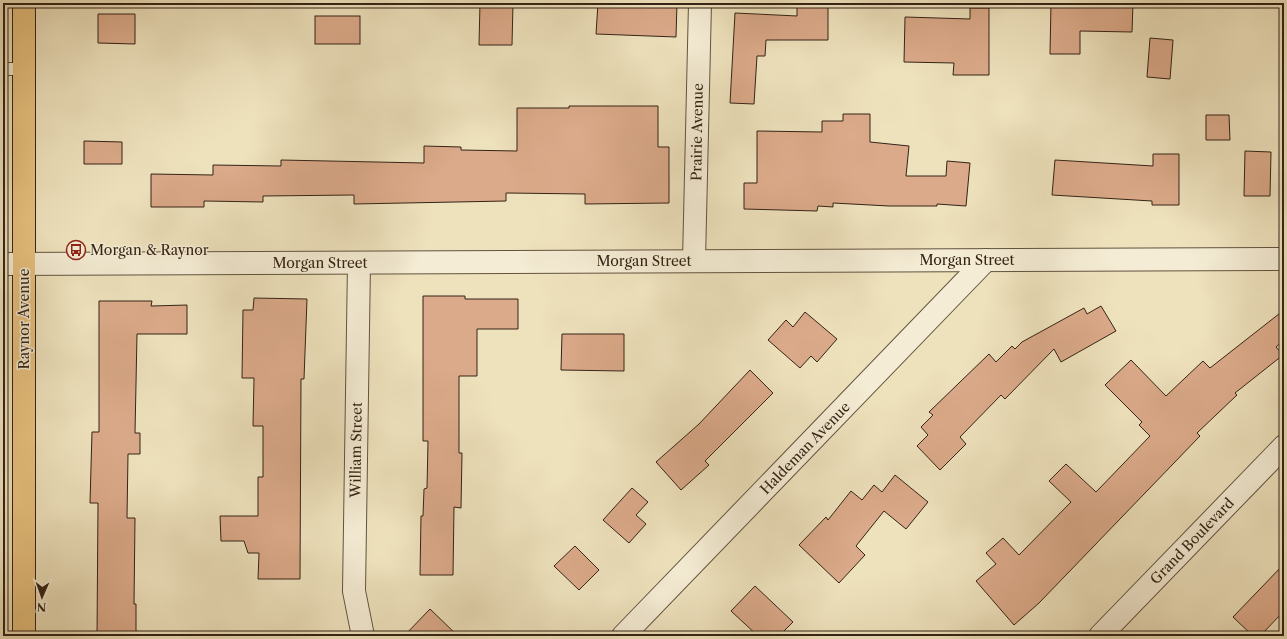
<svg xmlns="http://www.w3.org/2000/svg" width="1287" height="639" viewBox="0 0 1287 639" font-family="'Libre Caslon Text',serif">
	<rect width="100%" height="100%" fill="#eee2bd"/>
	<filter id="stains"><feTurbulence type="fractalNoise" baseFrequency=".005" numOctaves="4"/><feColorMatrix values="0 0 0 0 .2 0 0 0 0 .09 0 0 0 0 .02 0 0 0 .5 -.17"/></filter>
	<radialGradient id="worn" r=".72"><stop offset=".6" stop-color="#630" stop-opacity="0"/><stop offset="1" stop-color="#630" stop-opacity=".3"/></radialGradient>
	<g fill="#dbaa8a" stroke="#342315">
		<polygon points="480,3 513,3 512,45 479,45"/>
		<polygon points="598,3 677,3 676,37 596,34"/>
		<polygon points="1051,3 1133,3 1132,32 1080,31 1080,54 1050,54"/>
		<polygon points="797,6 828,6 828,40 766,40 765,56 757,56 754,104 730,103 735,13 797,16"/>
		<polygon points="970,8 989,8 989,75 953,75 954,63 904,62 905,17 970,19"/>
		<polygon points="98,14 135,14 135,44 98,43"/>
		<rect x="315" y="16" width="45" height="28"/>
		<polygon points="1150,38 1173,40 1170,79 1147,77"/>
		<polygon points="569,106 658,106 658,147 669,147 669,203 585,204 585,194 506,193 506,201 354,204 354,195 263,196 263,202 204,201 204,207 151,207 151,174 213,175 213,165 281,166 281,160 424,163 424,146 461,147 461,150 517,151 517,108 569,108"/>
		<polygon points="843,114 870,114 870,142 909,146 906,176 946,176 947,161 970,163 966,206 937,204 937,206 889,206 833,203 833,207 818,206 817,211 744,209 744,183 757,183 757,131 822,132 822,121 843,121"/>
		<polygon points="1206,115 1229,115 1230,140 1206,140"/>
		<polygon points="84,141 122,142 122,164 84,164"/>
		<polygon points="1245,151 1271,152 1270,196 1244,196"/>
		<polygon points="1153,154 1179,154 1179,205 1152,205 1152,201 1052,195 1055,160 1153,166"/>
		<polygon points="423,296 465,296 465,299 518,299 518,329 477,329 477,376 459,376 459,453 462,453 461,508 454,507 453,575 420,575 421,516 423,516 424,489 427,488 428,441 423,441"/>
		<polygon points="254,298 307,299 304,379 301,379 300,579 258,579 259,553 248,553 244,541 221,541 220,516 258,516 258,477 263,477 263,426 253,426 254,378 242,378 243,310 253,310"/>
		<polygon points="99,301 152,301 151,306 187,305 187,334 137,334 135,433 140,433 140,454 128,454 127,518 135,518 134,604 136,604 136,636 97,636 98,503 90,503 92,432 99,432"/>
		<polygon points="1101,306 1116,331 1061,362 1054,349 1005,399 1001,395 960,437 966,444 940,470 917,446 928,435 921,427 933,415 929,412 989,354 996,362 1012,346 1015,349 1022,342 1084,308 1087,314"/>
		<polygon points="1284,310 1284,340 1276,347 1283,355 1235,393 1237,395 1197,433 1200,436 1039,603 1014,625 976,581 996,564 986,553 1003,538 1019,555 1071,502 1049,481 1066,464 1096,492 1150,436 1139,425 1142,422 1105,385 1131,360 1166,396 1203,361 1210,368"/>
		<polygon points="805,312 837,339 817,362 811,356 800,368 768,340 786,320 793,327"/>
		<polygon points="562,334 624,334 624,371 561,370"/>
		<polygon points="750,370 773,393 705,461 709,465 681,490 656,462 699,424"/>
		<polygon points="895,475 928,502 906,529 884,511 856,546 865,555 839,583 799,545 826,517 828,520 851,491 862,500 874,485 882,492"/>
		<polygon points="632,488 648,502 636,515 646,524 629,543 603,520"/>
		<polygon points="575,546 599,570 579,590 554,566"/>
		<polygon points="1284,564 1284,611 1260,636 1253,636 1233,617"/>
		<polygon points="755,586 793,622 779,636 758,636 731,611"/>
		<polygon points="430,609 458,636 404,636"/>
	</g>
	<g fill="none" stroke-linecap="round" stroke-linejoin="round">
		<g stroke="#62533f" stroke-width="14">
			<polyline id="service" points="3,69 24,69"/>
		</g>
		<g stroke="#62533f" stroke-width="24">
			<g id="minor">
				<polyline points="694,261 700,3"/>
				<polyline points="359,263 354,591 363,636"/>
				<polyline points="623,636 986,260"/>
				<polyline points="1100,636 1284,446"/>
			</g>
		</g>
		<g stroke="#62533f" stroke-width="24">
			<polyline id="tertiary" points="3,264 1284,259"/>
		</g>
		<g stroke="#342315" stroke-width="24">
			<polyline id="primary" points="24,636 24,3"/>
		</g>
		<use href="#service" stroke="#f4ecd4" stroke-width="12"/>
		<use href="#minor" stroke="#f4ecd4" stroke-width="22"/>
		<use href="#tertiary" stroke="#f4ecd4" stroke-width="22"/>
		<use href="#primary" stroke="#e7c17e" stroke-width="22"/>
	</g>
	<defs>
		<g id="bus-ring" transform="scale(1)"><circle r="9.5" fill="#f4ecd4" stroke="#8f2418" stroke-width="1.5"/><path d="M-5-6H5V4H4V6H2V4H-2V6H-4V4H-5ZM-3.5-4V0h7V-4ZM-3.5 1.2v1.5H-2V1.2ZM2 1.2v1.5H3.5V1.2Z" fill="#8f2418"/></g>
	</defs>
	<g fill-rule="evenodd">
		<use href="#bus-ring" x="76" y="250"/>
	</g>
	<g text-anchor="middle" dominant-baseline="central" stroke-width="3" stroke-linejoin="round" paint-order="stroke">
		<g font-size="14" fill="#342315" stroke="#f4ecd4">
			<text transform="translate(697 132) rotate(-89)">Prairie Avenue</text>
			<text x="967" y="260">Morgan Street</text>
			<text x="644" y="261">Morgan Street</text>
			<text x="320" y="263">Morgan Street</text>
			<text transform="translate(24 319) rotate(-90)">Raynor Avenue</text>
			<text transform="translate(805 448) rotate(-46)">Haldeman Avenue</text>
			<text transform="translate(356 450) rotate(-89)">William Street</text>
			<text transform="translate(1192 541) rotate(-46)">Grand Boulevard</text>
		</g>
		<g font-size="14" fill="#342315" stroke="#f4ecd4" text-anchor="start">
			<text x="90" y="250">Morgan &amp; Raynor</text>
		</g>
	</g>
	<rect width="1287" height="639" fill="none" stroke="#eee2bd" stroke-width="16"/>
	<rect x="4" y="4" width="1279" height="631" fill="none" stroke="#342315" stroke-width="2"/>
	<rect x="8" y="8" width="1271" height="623" fill="none" stroke="#342315"/>
	<g transform="translate(42 597) rotate(182)" stroke="#f4ecd4" stroke-width="3" paint-order="stroke">
	<path d="M0-3L7 15L0 10L-7 15Z" fill="#342315"/>
	<text y="-6" font-size="11" font-weight="bold" text-anchor="middle" fill="#342315">N</text>
	</g>
	<rect width="100%" height="100%" filter="url(#stains)"/>
	<rect width="100%" height="100%" fill="url(#worn)"/>
</svg>
